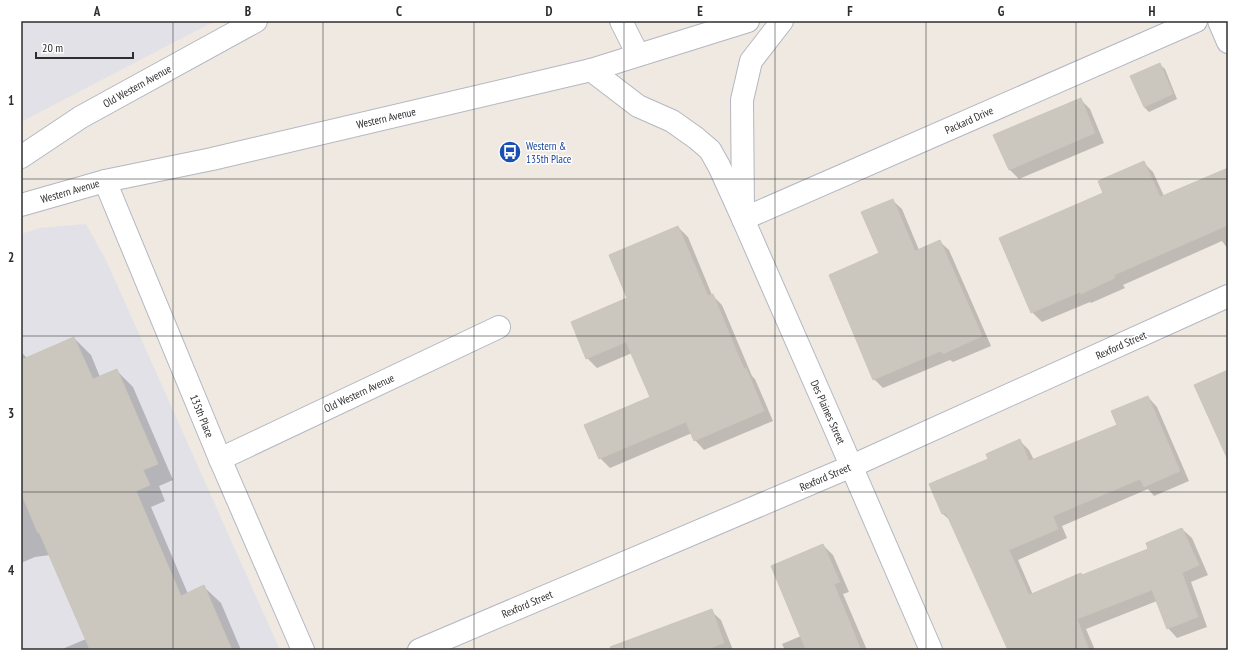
<svg xmlns="http://www.w3.org/2000/svg" width="1249" height="671" viewBox="0 0 1249 671" font-family="'PT Sans Narrow',sans-serif">
	<rect width="100%" height="100%" fill="#efe9e1"/>
	<g fill="#e3e1e8">
		<polygon points="21,21 215,21 21,122"/>
		<polygon points="86,224 106,260 280,650 21,650 21,234 40,228"/>
	</g>
	<g fill="#0003">
		<polygon points="1160,65 1165,69 1177,99 1149,112 1144,107"/>
		<polygon points="1080,99 1090,109 1104,143 1019,179 1009,169"/>
		<polygon points="1143,162 1153,172 1164,196 1228,169 1228,249 1222,241 1123,285 1125,288 1091,303 1090,302 1042,322 1032,312 1105,193"/>
		<polygon points="892,200 902,209 919,250 939,241 949,250 991,346 953,362 950,360 883,388 874,379 880,254"/>
		<polygon points="678,227 688,237 712,295 722,305 752,376 755,379 773,421 704,450 695,440 692,433 610,468 600,458 651,398 632,353 597,368 587,358"/>
		<polygon points="74,338 91,355 100,377 116,370 133,387 173,480 159,486 165,501 151,507 188,594 204,587 221,603 241,650 60,650 86,639 50,555 35,557 21,563 21,352 27,358"/>
		<polygon points="1148,397 1157,407 1189,481 1154,496 1148,489 1062,526 1067,538 1018,560 1033,595 1149,549 1182,529 1192,538 1208,575 1191,582 1207,627 1177,638 1168,628 1157,601 1086,629 1095,650 1011,650 952,522 943,514 931,484 989,459 1020,441 1029,450 1034,460 1118,425"/>
		<polygon points="823,545 833,555 849,592 843,594 867,650 785,650 782,644 801,636"/>
		<polygon points="711,611 721,620 733,650 660,650"/>
	</g>
	<g fill="#cbc7bf" stroke="#cbc5ba">
		<polygon points="1160,63 1173,94 1144,107 1130,76"/>
		<polygon points="1081,98 1095,133 1009,170 993,135"/>
		<polygon points="1144,161 1160,197 1228,168 1228,225 1114,275 1115,278 1081,294 1080,292 1031,313 999,238 1103,193 1098,181"/>
		<polygon points="893,199 915,251 940,240 982,336 943,354 941,351 873,380 829,275 879,253 861,212"/>
		<polygon points="678,226 708,296 713,294 744,369 746,368 764,411 694,441 686,422 599,459 584,425 650,397 626,342 586,359 571,322 627,298 609,255"/>
		<polygon points="74,337 93,379 117,369 158,464 143,470 150,485 136,491 181,596 204,585 232,650 90,650 39,532 38,533 21,493 21,360"/>
		<polygon points="1228,370 1228,460 1194,385"/>
		<polygon points="1148,396 1180,471 1144,487 1140,479 1053,516 1058,529 1009,550 1029,595 1081,573 1082,575 1148,549 1146,543 1182,528 1199,565 1182,573 1198,617 1167,629 1152,590 1077,619 1089,650 1008,650 946,513 942,514 929,484 988,459 986,454 1020,439 1029,461 1117,425 1111,411"/>
		<polygon points="823,544 840,582 834,584 861,650 806,650 771,566"/>
		<polygon points="712,609 724,643 705,650 611,650 610,647"/>
	</g>
	<g fill="none" stroke-linecap="round" stroke-linejoin="round">
		<g stroke="#b4b7c1" stroke-width="24">
			<g id="minor">
				<polyline points="621,21 638,55"/>
				<polyline points="1219,21 1228,42"/>
				<polyline points="21,157 81,117 256,21"/>
				<polyline points="105,181 220,459 303,650"/>
				<polyline points="220,459 499,327"/>
				<polyline points="419,650 852,466 1228,296"/>
				<polyline points="931,650 833,424 743,219 1196,21"/>
			</g>
		</g>
		<g stroke="#b4b7c1" stroke-width="24">
			<g id="secondary">
				<polyline points="591,70 638,106 672,121 696,138 710,150 719,166 743,219"/>
				<polyline points="21,205 105,181 212,159 591,70 748,21"/>
				<polyline points="743,212 742,100 751,61 782,21"/>
			</g>
		</g>
		<use href="#minor" stroke="#fff" stroke-width="22"/>
		<use href="#secondary" stroke="#fff" stroke-width="22"/>
	</g>
	<path fill="none" stroke="#2e2e2e" stroke-width="1" stroke-opacity="0.55" d="M173 21V650M323 21V650M474 21V650M624 21V650M775 21V650M926 21V650M1076 21V650M21 179H1228M21 336H1228M21 492H1228"/>
	<defs>
		<g id="bus-disc" transform="scale(1.15)"><circle r="9.5" fill="#1a4fb4" stroke="#fff"/><path d="M-5-6H5V4H4V6H2V4H-2V6H-4V4H-5ZM-3.5-4V0h7V-4ZM-3.5 1.2v1.5H-2V1.2ZM2 1.2v1.5H3.5V1.2Z" fill="#fff"/></g>
	</defs>
	<g fill-rule="evenodd">
		<use href="#bus-disc" x="510" y="152"/>
	</g>
	<g text-anchor="middle" dominant-baseline="central" stroke-width="3" stroke-linejoin="round" paint-order="stroke">
		<g font-size="11" fill="#2e2e2e" stroke="#fff">
			<text transform="translate(137 86) rotate(-29)">Old Western Avenue</text>
			<text transform="translate(386 118) rotate(-13)">Western Avenue</text>
			<text transform="translate(969 120) rotate(-24)">Packard Drive</text>
			<text transform="translate(70 191) rotate(-16)">Western Avenue</text>
			<text transform="translate(1121 345) rotate(-24)">Rexford Street</text>
			<text transform="translate(359 393) rotate(-25)">Old Western Avenue</text>
			<text transform="translate(828 412) rotate(66)">Des Plaines Street</text>
			<text transform="translate(202 416) rotate(68)">135th Place</text>
			<text transform="translate(825 477) rotate(-23)">Rexford Street</text>
			<text transform="translate(527 604) rotate(-23)">Rexford Street</text>
		</g>
		<g font-size="11" fill="#164399" stroke="#fff" text-anchor="start">
			<text x="526" y="146">Western &amp;<tspan x="526" dy="13">135th Place</tspan></text>
		</g>
	</g>
	<rect width="1249" height="671" fill="none" stroke="#ffffff" stroke-width="44"/>
	<path d="M36 52v6h97v-6" fill="none" stroke="#2e2e2e" stroke-width="2"/>
	<text x="42" y="52" font-size="12" fill="#2e2e2e" stroke="#ffffff" stroke-width="3" paint-order="stroke">20 m</text>
	<rect x="22" y="22" width="1205" height="627" fill="none" stroke="#2e2e2e" stroke-width="1.5"/>
	<g font-size="13" text-anchor="middle" font-weight="bold" fill="#2e2e2e">
		<text x="97" y="16">A</text>
		<text x="248" y="16">B</text>
		<text x="399" y="16">C</text>
		<text x="549" y="16">D</text>
		<text x="700" y="16">E</text>
		<text x="850" y="16">F</text>
		<text x="1001" y="16">G</text>
		<text x="1152" y="16">H</text>
		<text x="11" y="105">1</text>
		<text x="11" y="262">2</text>
		<text x="11" y="418">3</text>
		<text x="11" y="575">4</text>
	</g>
</svg>
